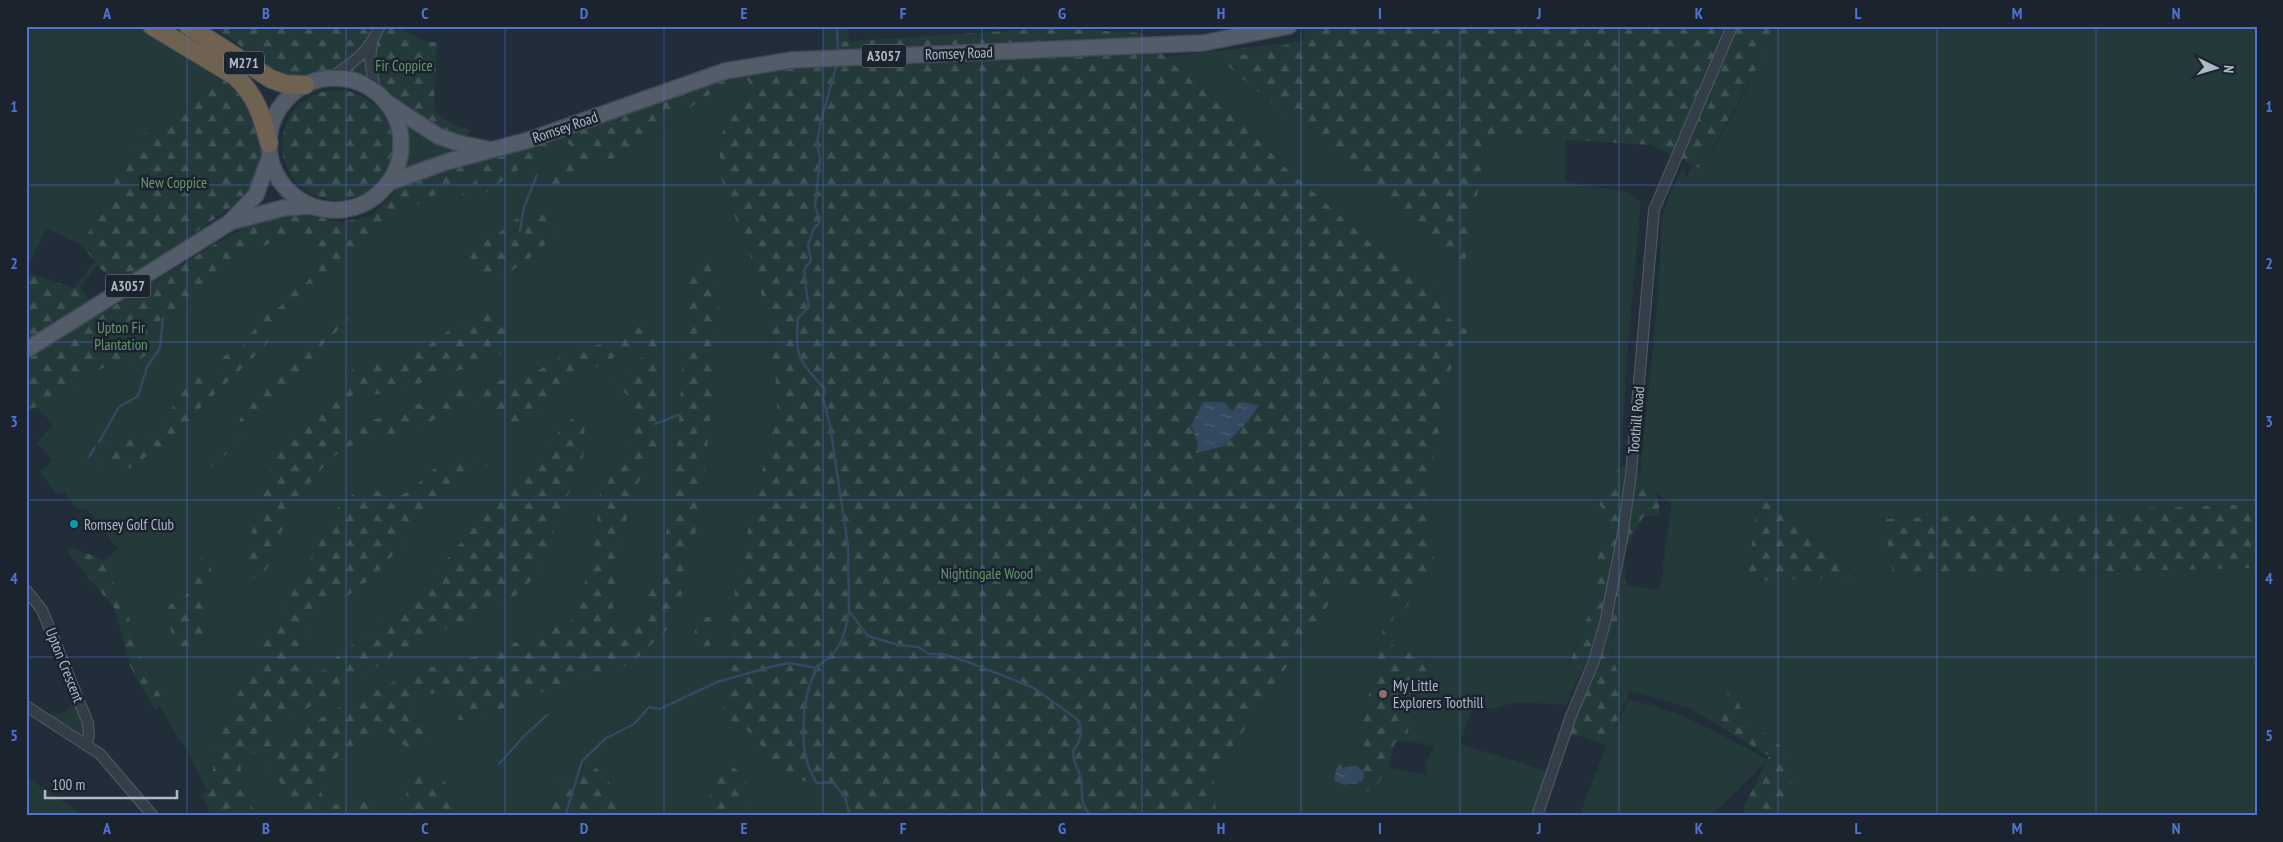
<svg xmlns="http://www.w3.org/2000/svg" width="2283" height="842" viewBox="0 0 2283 842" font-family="'PT Sans Narrow',sans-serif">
	<defs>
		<pattern id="forest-firs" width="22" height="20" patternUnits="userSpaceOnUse" patternTransform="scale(1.25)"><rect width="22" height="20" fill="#23393a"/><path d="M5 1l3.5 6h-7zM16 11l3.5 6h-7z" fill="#405455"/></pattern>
		<pattern id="water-ripples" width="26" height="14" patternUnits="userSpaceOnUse" patternTransform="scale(1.25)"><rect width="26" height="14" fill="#344960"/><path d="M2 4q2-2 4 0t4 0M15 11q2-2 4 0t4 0" fill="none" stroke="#4f6175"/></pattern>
	</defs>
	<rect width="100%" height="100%" fill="#212d39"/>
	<g fill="#23393a" fill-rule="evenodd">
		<path d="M26 26H138L209 67C201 90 186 119 163 130 157 133 146 133 139 134L82 245 46 228 26 271Z"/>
		<polygon points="823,26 848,26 849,42 823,43"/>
		<path d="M1776 26H2257V504L1883 519 1893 576 2257 568V816H1780L1794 773 1789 753 1750 722 1740 708 1738 694 1729 688 1721 727 1689 708 1630 691 1618 676 1613 658 1612 642 1626 585 1660 590 1671 504 1657 494 1640 474 1658 297 1662 218 1670 193 1683 167 1687 178 1692 165 1701 169C1729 123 1755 75 1776 26ZM1758 492V491L1856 576 1749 581Z"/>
		<polygon points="1302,41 1475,204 1488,135 1566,140 1565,182 1624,191 1641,202 1627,357 1621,466 1594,496 1605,513 1609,530 1600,546 1594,568 1594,602 1567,668 1579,677 1566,705 1517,702 1493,709 1473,707 1460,744 1548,771 1531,816 1216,816 1214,775 1339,589 1388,585 1380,651 1361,727 1362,761 1381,780 1388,767 1427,775 1425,763 1434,746 1405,741 1429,661 1394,647 1388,637 1397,606 1434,562 1430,513 1432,468 1454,354 1467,331 1446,316 1442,289 1373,245 1285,167 1241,123 1165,57"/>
		<polygon points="748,80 752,90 727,117 721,142 727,201 748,244 756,281 765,303 777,391 777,409 739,568 729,626 731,670 723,702 725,715 732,723 753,734 770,760 821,780 832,792 839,805 838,816 257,816 243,791 207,791 142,659 125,605 102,562 118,549 87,510 77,509 64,492 57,494 40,472 53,460 37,444 31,449 53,425 38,408 26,411 26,406 107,366 120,370 151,327 209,289 221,285 231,262 274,241 290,237 306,239 324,270 427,198 452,188 457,180 474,166 482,175 533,158 562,140 572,146 535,184 551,188 573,174 621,155 710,94"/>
		<polygon points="402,120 416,131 439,142 463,150 399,171 405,146"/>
		<path d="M73 697 85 725 84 736 80 737 46 714C58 716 73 712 73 697Z"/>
		<path d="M1628 700C1679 708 1723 736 1768 760L1711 816H1579L1607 745Z"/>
		<polygon points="26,777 70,806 81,816 26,816"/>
	</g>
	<g fill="url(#forest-firs)" fill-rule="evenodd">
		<polygon points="213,26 403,26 404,30 428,42 437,42 434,103 436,112 451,123 471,130 465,139 425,123 380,86 356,74 333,71 312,76 279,74"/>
		<polygon points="1306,26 1776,26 1764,55 1701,169 1651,145 1488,135 1464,267 1221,60 1302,41"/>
		<path d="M1049 28 1142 33 1165 57 1241 123 1285 167 1373 245 1442 289 1452 307 1446 316 1468 331 1454 354 1432 468 1430 513 1434 562 1405 609 1397 606 1388 637 1394 647 1429 661 1405 741 1395 742C1391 762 1385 776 1371 792L1333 785 1330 773 1337 764 1362 761 1361 727 1380 651 1388 585 1339 589 1214 775 1216 816H838C839 798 828 783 812 775L806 782 770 760 753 734 732 723 725 715 723 702 731 670 729 626 739 568 777 409V391L765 303 756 281 748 244 727 201 720 171V142L727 117 752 90 748 80 710 94 621 155 573 174 551 189 535 184 572 146 562 140 473 201 461 194 482 175 474 166 457 180 452 188 427 198 336 262 319 288 280 325 263 348 197 411 182 441 174 449 148 455 130 468 102 465 96 459C97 441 136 441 148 433 158 426 166 419 172 408 177 401 184 383 190 379 195 376 209 378 216 376L218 365 225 355 238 350 243 345 264 316 281 306 288 293 307 282 320 263 306 239 290 237 274 241 231 262 221 285 209 289V295L197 296 152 327 150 353 120 370 107 366 84 377 68 397 26 410V360L215 244 250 225 276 216 310 215 342 222 371 216 400 187 426 176 690 88 749 71 822 64 823 43ZM1232 411 1196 453 1198 442Z"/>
		<path d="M209 67 242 90 250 106 262 145 258 172 244 198 176 246 165 256 116 284 97 265 80 287 89 301 26 341V272L74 288 95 262 82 245 139 134C146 133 157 133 163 130 186 119 201 90 209 67Z"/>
		<circle cx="337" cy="145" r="55"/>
		<path d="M542 210H550L557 217C554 251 515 266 491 285L479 282 465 263 482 243 495 236 520 216Z"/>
		<path d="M699 263H707L717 271 719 296 717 351 700 516 688 561 679 608 671 625 642 654 627 665 615 670 568 681 512 705 473 719 459 720 458 717 464 706 463 699C450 689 427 693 412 698 414 706 415 717 423 722 428 725 433 726 438 730V735C416 749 411 759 395 734 390 732 385 730 380 732 362 737 308 770 321 793 333 815 350 798 366 799 369 799 374 801 377 802L381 816H307L286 792 262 756 256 752 240 760 243 791 257 816H211L202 794 212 791 214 750 218 738 238 694 336 511C345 497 359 487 377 491 386 493 390 498 399 496 417 490 425 472 442 464 454 458 470 461 483 457L488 465 429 508 384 566 356 591 326 606 307 628 300 639 297 655 299 662 312 673 325 670 338 655 370 632 430 579 508 487 565 425 574 417H579L584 422 585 441 583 457C575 479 565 501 557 523 546 553 543 574 516 595L395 654 347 688 280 722 275 730V736H292L332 711 417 671 493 652 541 631 565 624 574 619 578 611 595 542 600 493 603 481 610 472 626 458 637 416 629 396 614 385 644 355 638 345 596 367 570 376 550 402 544 413 528 426 503 423 497 409 472 402C456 412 438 417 421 426 415 429 410 432 404 434 396 437 389 437 381 438 363 440 343 447 330 460 315 475 294 502 285 521 279 537 276 557 265 571 251 587 242 573 244 557L271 469 283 443 291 432 325 410 354 367C370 353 389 364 408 358 428 351 494 283 508 326 520 361 466 367 444 374 426 380 407 390 387 394 376 395 363 392 353 395 343 399 340 412 343 421L348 425 365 423 472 385 529 376 565 354 612 341 621 334 647 324 665 341 657 405 660 421 657 445 651 463 640 479 624 526 623 540 618 559 613 608 617 626C648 640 646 604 651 586 652 580 657 575 659 569 664 557 664 541 667 528 679 461 680 392 685 325 687 306 686 277 699 263Z"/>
		<polygon points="346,312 349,315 347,323 327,339 306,366 266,404 240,440 215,465 207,468 205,465 208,457 231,436 243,414 250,406 343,313"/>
		<path d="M1621 466C1627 469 1635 470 1640 474 1652 483 1662 500 1659 515L1643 517C1636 530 1624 546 1624 562 1624 570 1627 578 1625 586 1619 631 1596 648 1630 691L1607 745 1580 736 1572 737 1570 729 1593 680 1587 661 1579 677 1567 669 1594 602V568L1600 546 1609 530 1605 513 1594 496Z"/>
		<polygon points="1758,491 1856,577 1748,581"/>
		<polygon points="2257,504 2257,568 1893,576 1883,519"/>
		<polygon points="70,548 101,558 125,605 142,659 183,742 182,744 160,706 155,710 130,666 115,609 68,553"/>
		<path d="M206 554 211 556V574L204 601 211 636 205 646C200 648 194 651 189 650 171 647 166 618 169 605L183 597 194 588 197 562Z"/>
		<polygon points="706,617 711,617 710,646 708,647 693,641 695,630"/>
		<polygon points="1729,687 1738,694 1740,708 1750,722 1789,753 1794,773 1780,816 1744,816 1744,807 1769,756 1721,727"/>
		<path d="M590 766C608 770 620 800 617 816H529L569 774Z"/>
		<path d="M731 766C752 777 748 797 742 816H705C709 799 713 779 726 767Z"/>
		<path d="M415 771C442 775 459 787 457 816H409C406 799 403 785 415 771Z"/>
	</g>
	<g fill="url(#water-ripples)">
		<polygon points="1203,402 1224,402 1232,411 1238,402 1259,405 1249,420 1224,446 1196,453 1198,442 1191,426"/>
		<polygon points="1355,766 1363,771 1364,777 1362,781 1344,785 1334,780 1336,771 1345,767"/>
	</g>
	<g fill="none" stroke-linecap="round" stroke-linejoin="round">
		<g stroke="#344960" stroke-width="2.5">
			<polyline points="837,26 838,54"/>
			<path d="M837 64 820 125 817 143 820 159 815 208 820 218 819 223 813 230 808 245 811 260 804 270C806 283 806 295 809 307L798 318C794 357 800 362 825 389L823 398 830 425 848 546 849 611 868 636 895 644"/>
			<polyline points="520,231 524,207 537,175"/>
			<polyline points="655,424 681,414"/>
			<polyline points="99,442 119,407 138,396 147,367 160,348 163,318"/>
			<polyline points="89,457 95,447"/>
			<path d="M849 611C846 629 843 644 830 657 825 661 818 664 816 670 801 700 797 754 817 783L833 782 845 797 850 816"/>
			<path d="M900 645 918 647 929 654H943L968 662 1034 688 1077 719C1084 728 1081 742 1074 749 1071 762 1079 768 1081 779 1084 794 1078 799 1089 814"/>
			<polyline points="499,764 522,738 547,715"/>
			<polyline points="565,816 582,761 605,739 634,724 649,707 660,709 717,682 774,666 790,663 816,668"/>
		</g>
		<g stroke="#525c67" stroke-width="12">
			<g id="street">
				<polyline points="372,43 370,59 375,92"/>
				<path d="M331 78C355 61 367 54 380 26"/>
				<polyline points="26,590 42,610 88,723 89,736 86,745"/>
				<polyline points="26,706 100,754 153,816"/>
				<polyline points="1537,816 1571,716 1594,661 1605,623 1622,539 1631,474 1654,210 1732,26"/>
			</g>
		</g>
		<g stroke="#414a56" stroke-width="18">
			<g id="primary">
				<circle cx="335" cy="144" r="66"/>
				<polyline points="389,104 438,136 458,143 487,149"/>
				<polyline points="388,183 446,162 529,140 725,71 792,60 1203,43 1289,26"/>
				<polyline points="234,221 283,208 310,206"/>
				<polyline points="26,350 229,223 256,195 270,156"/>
			</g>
		</g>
		<g stroke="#3f4954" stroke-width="20">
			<g id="highway">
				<path d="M152 26 235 76C256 95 262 116 269 143"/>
				<polyline points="188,26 271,79 285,84 305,85"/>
			</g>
		</g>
		<use href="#street" stroke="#343e49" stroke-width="10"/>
		<use href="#primary" stroke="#525d69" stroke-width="15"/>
		<use href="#highway" stroke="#6f6251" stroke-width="18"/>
	</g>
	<path fill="none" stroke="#5073d2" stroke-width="1" stroke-opacity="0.55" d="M187 26V816M346 26V816M505 26V816M664 26V816M823 26V816M982 26V816M1142 26V816M1301 26V816M1460 26V816M1619 26V816M1778 26V816M1937 26V816M2096 26V816M26 185H2257M26 342H2257M26 500H2257M26 657H2257"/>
	<circle fill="#0f9aa8" stroke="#1a232e" stroke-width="2" cx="74" cy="524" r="5"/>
	<circle fill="#8d6e63" stroke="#1a232e" stroke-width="2" cx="1383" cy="694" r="5"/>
	<g text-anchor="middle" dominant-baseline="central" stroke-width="5" stroke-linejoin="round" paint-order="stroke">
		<g fill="#1a232e" stroke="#828c98" stroke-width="1">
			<rect x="861.5" y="44.5" width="45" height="23" rx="4"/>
			<rect x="224" y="51.5" width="40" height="23" rx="4"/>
			<rect x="105.5" y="274.5" width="45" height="23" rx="4"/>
		</g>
		<g font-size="14" font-weight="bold" fill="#afb9c6">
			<text x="884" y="56">A3057</text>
			<text x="244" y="63">M271</text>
			<text x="128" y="286">A3057</text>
		</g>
		<g font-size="15" fill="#afb9c6" stroke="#1a232e">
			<text transform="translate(959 53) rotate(-2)">Romsey Road</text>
			<text transform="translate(565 127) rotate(-19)">Romsey Road</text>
			<text transform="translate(1636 420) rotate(-85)">Toothill Road</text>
			<text transform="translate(65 665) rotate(68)">Upton Crescent</text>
		</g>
		<g font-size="15" fill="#66976e" stroke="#1a232e">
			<text x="404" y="65">Fir Coppice</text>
			<text x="174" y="182">New Coppice</text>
			<text x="121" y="327">Upton Fir<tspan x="121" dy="17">Plantation</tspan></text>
			<text x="987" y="573">Nightingale Wood</text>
		</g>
		<g font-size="15" fill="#afb9c6" stroke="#1a232e" text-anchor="start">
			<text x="84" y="524">Romsey Golf Club</text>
			<text x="1393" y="685">My Little<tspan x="1393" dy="17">Explorers Toothill</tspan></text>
		</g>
	</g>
	<rect width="2283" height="842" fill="none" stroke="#1a232e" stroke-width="55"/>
	<g transform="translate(2216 68) rotate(95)" stroke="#1a232e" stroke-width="4" paint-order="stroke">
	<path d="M0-4L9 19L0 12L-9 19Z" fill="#afb9c6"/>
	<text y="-8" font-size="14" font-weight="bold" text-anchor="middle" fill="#afb9c6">N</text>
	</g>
	<path d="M45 790v8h132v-8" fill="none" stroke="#afb9c6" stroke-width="2.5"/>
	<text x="52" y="790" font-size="15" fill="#afb9c6" stroke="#1a232e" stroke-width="4" paint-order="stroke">100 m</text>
	<rect x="28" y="28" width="2228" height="786" fill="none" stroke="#5073d2" stroke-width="2"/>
	<g font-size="16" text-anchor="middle" font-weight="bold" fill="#5073d2">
		<text x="107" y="19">A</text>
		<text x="266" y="19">B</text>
		<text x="425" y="19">C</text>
		<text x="584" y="19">D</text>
		<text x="744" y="19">E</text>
		<text x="903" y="19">F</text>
		<text x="1062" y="19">G</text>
		<text x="1221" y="19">H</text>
		<text x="1380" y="19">I</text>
		<text x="1539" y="19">J</text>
		<text x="1699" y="19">K</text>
		<text x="1858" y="19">L</text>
		<text x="2017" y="19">M</text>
		<text x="2176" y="19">N</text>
		<text x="14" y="112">1</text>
		<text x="2269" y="112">1</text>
		<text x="14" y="269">2</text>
		<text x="2269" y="269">2</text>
		<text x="14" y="427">3</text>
		<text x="2269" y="427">3</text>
		<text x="14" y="584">4</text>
		<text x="2269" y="584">4</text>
		<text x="14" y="741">5</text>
		<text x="2269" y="741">5</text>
		<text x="107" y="834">A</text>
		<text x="266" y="834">B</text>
		<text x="425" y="834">C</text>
		<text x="584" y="834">D</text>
		<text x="744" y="834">E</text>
		<text x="903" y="834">F</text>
		<text x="1062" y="834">G</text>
		<text x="1221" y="834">H</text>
		<text x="1380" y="834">I</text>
		<text x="1539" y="834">J</text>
		<text x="1699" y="834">K</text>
		<text x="1858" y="834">L</text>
		<text x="2017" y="834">M</text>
		<text x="2176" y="834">N</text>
	</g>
</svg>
